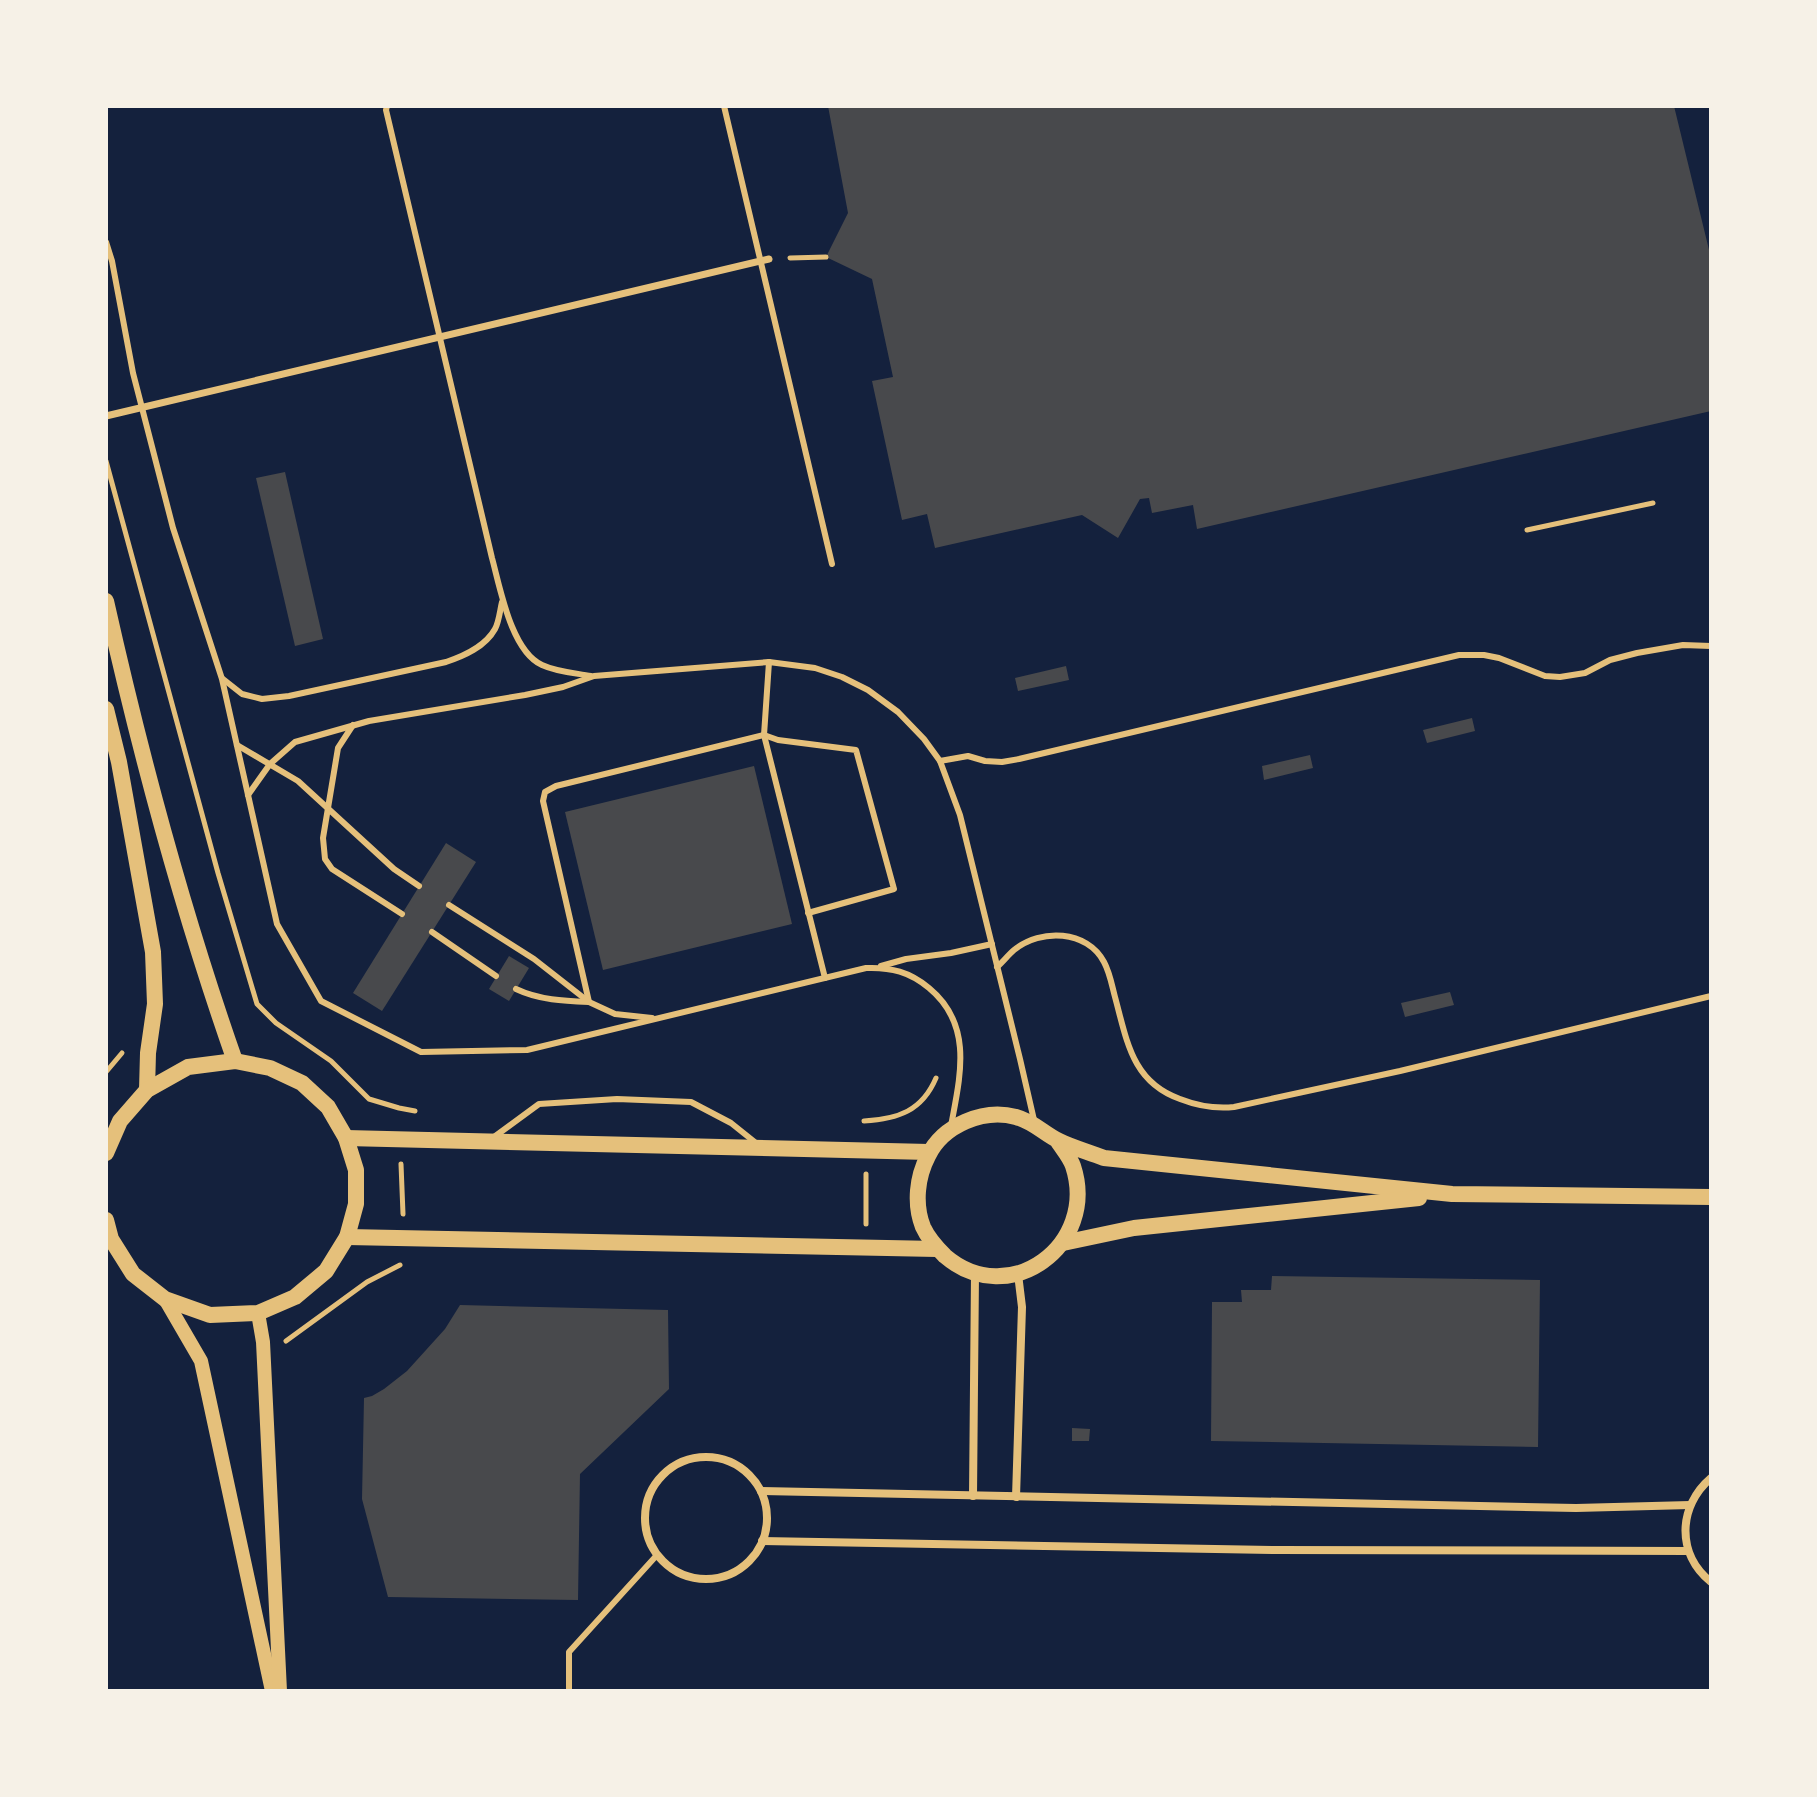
<svg xmlns="http://www.w3.org/2000/svg" width="1817" height="1797" viewBox="0 0 1817 1797" font-family="'IBM Plex Sans',sans-serif">
	<rect width="100%" height="100%" fill="#14213d"/>
	<g fill="#48494c">
		<polygon points="828,106 1674,106 1711,258 1711,411 1197,529 1193,505 1152,513 1149,498 1140,499 1118,538 1082,515 935,548 927,514 902,520 872,381 893,377 872,279 826,257 848,213"/>
		<polygon points="285,472 323,639 295,646 256,478"/>
		<polygon points="1066,666 1069,680 1018,691 1015,678"/>
		<polygon points="1472,718 1475,731 1427,743 1423,730"/>
		<polygon points="1310,755 1313,768 1264,780 1262,766"/>
		<polygon points="754,766 792,924 603,970 565,812"/>
		<polygon points="446,843 476,862 382,1011 353,993"/>
		<polygon points="509,956 529,968 509,1001 489,989"/>
		<polygon points="1450,992 1454,1005 1405,1017 1401,1003"/>
		<polygon points="1272,1276 1540,1280 1538,1447 1211,1441 1212,1302 1242,1302 1241,1290 1271,1290"/>
		<polygon points="460,1305 668,1310 669,1389 580,1474 578,1600 388,1597 362,1499 364,1398 372,1396 384,1389 407,1371 445,1329"/>
		<polygon points="1072,1428 1090,1429 1089,1441 1072,1441"/>
	</g>
	<g fill="none" stroke-linecap="round" stroke-linejoin="round">
		<g stroke="#e5c07b" stroke-width="5">
			<polyline points="790,258 826,257"/>
			<polyline points="106,461 218,873 257,1004 276,1023 331,1061 369,1099 399,1108 415,1111"/>
			<polyline points="1527,530 1653,503"/>
			<polyline points="106,1072 122,1053"/>
			<path d="M864 1121C898 1119 922 1111 936 1078"/>
			<polyline points="401,1164 403,1214"/>
			<polyline points="866,1174 866,1224"/>
			<polyline points="286,1341 367,1282 400,1265"/>
		</g>
		<g stroke="#e5c07b" stroke-width="6">
			<path d="M387 106 386 110 492 558C500 587 511 651 542 665 557 672 575 673 591 676"/>
			<polyline points="724,106 832,564"/>
			<path d="M106 242 112 261 133 373 173 528 222 679 277 924 321 1001 421 1052 527 1050 866 968C891 967 910 972 929 988 974 1025 960 1077 951 1126"/>
			<polyline points="769,662 764,735 825,978"/>
			<path d="M223 679 242 694 262 699 289 696 446 662C464 656 485 647 495 629 499 622 500 610 502 602"/>
			<polyline points="353,725 338,748 323,838 325,859 332,869 402,914"/>
			<polyline points="237,745 298,781 394,869 419,886"/>
			<polyline points="940,761 968,756 985,761 1002,762 1019,759 1459,655 1484,655 1499,658 1545,676 1560,677 1585,673 1610,660 1637,653 1683,645 1711,646"/>
			<polyline points="248,795 270,764 295,742 369,721 525,695 563,687 594,676 769,662 815,668 842,677 868,690 898,712 924,739 940,761 960,815 1020,1059 1034,1120"/>
			<polyline points="449,905 534,959 589,1002 615,1014 652,1018"/>
			<polyline points="432,932 496,976"/>
			<polyline points="881,966 906,959 951,953 992,944"/>
			<path d="M997 967C1003 962 1008 955 1014 950 1041 928 1087 930 1104 962 1110 973 1112 986 1115 997 1127 1041 1132 1082 1180 1099 1198 1106 1215 1109 1234 1107L1400 1071 1711 996"/>
			<path d="M516 989C539 1000 564 1001 589 1002L543 801 545 792 556 786 764 735 778 740 856 750 894 889 808 913"/>
			<polyline points="494,1137 539,1104 617,1099 691,1102 731,1123 756,1143"/>
			<polyline points="569,1691 569,1652 657,1555"/>
		</g>
		<polyline stroke="#e5c07b" stroke-width="7" points="106,416 769,259"/>
		<g stroke="#e5c07b" stroke-width="8">
			<circle cx="706" cy="1518" r="61"/>
			<path d="M1711 1478C1678 1506 1676 1554 1711 1582"/>
			<polyline points="761,1491 1576,1508 1690,1505"/>
			<polyline points="973,1496 975,1273"/>
			<polyline points="1016,1497 1022,1307 1018,1274"/>
			<polyline points="762,1541 1276,1550 1688,1551"/>
		</g>
		<g stroke="#e5c07b" stroke-width="14">
			<polyline points="165,1299 201,1361 272,1691"/>
			<polyline points="258,1313 263,1342 280,1691"/>
		</g>
		<g stroke="#e5c07b" stroke-width="16">
			<path d="M106 601C141 757 182 910 235 1061"/>
			<polyline points="106,709 119,762 153,952 155,1004 148,1053 147,1090"/>
			<polyline points="346,1138 929,1152"/>
			<path d="M1057 1140C1062 1148 1070 1157 1073 1166 1099 1245 1009 1311 945 1256 937 1248 928 1238 923 1227 914 1204 917 1177 928 1156 943 1125 984 1108 1016 1117 1034 1122 1043 1133 1059 1141 1073 1148 1089 1152 1104 1158L1452 1194 1711 1197"/>
			<polyline points="106,1153 120,1121 147,1090 188,1067 235,1061 270,1068 302,1083 328,1107 346,1138 356,1170 356,1204 347,1237 326,1271 295,1297 258,1313 210,1315 165,1299 133,1274 111,1239 106,1220"/>
			<polyline points="347,1237 937,1249"/>
			<polyline points="1063,1243 1134,1228 1419,1198"/>
		</g>
	</g>
	<rect width="1817" height="1797" fill="none" stroke="#f6f1e7" stroke-width="216"/>
</svg>
